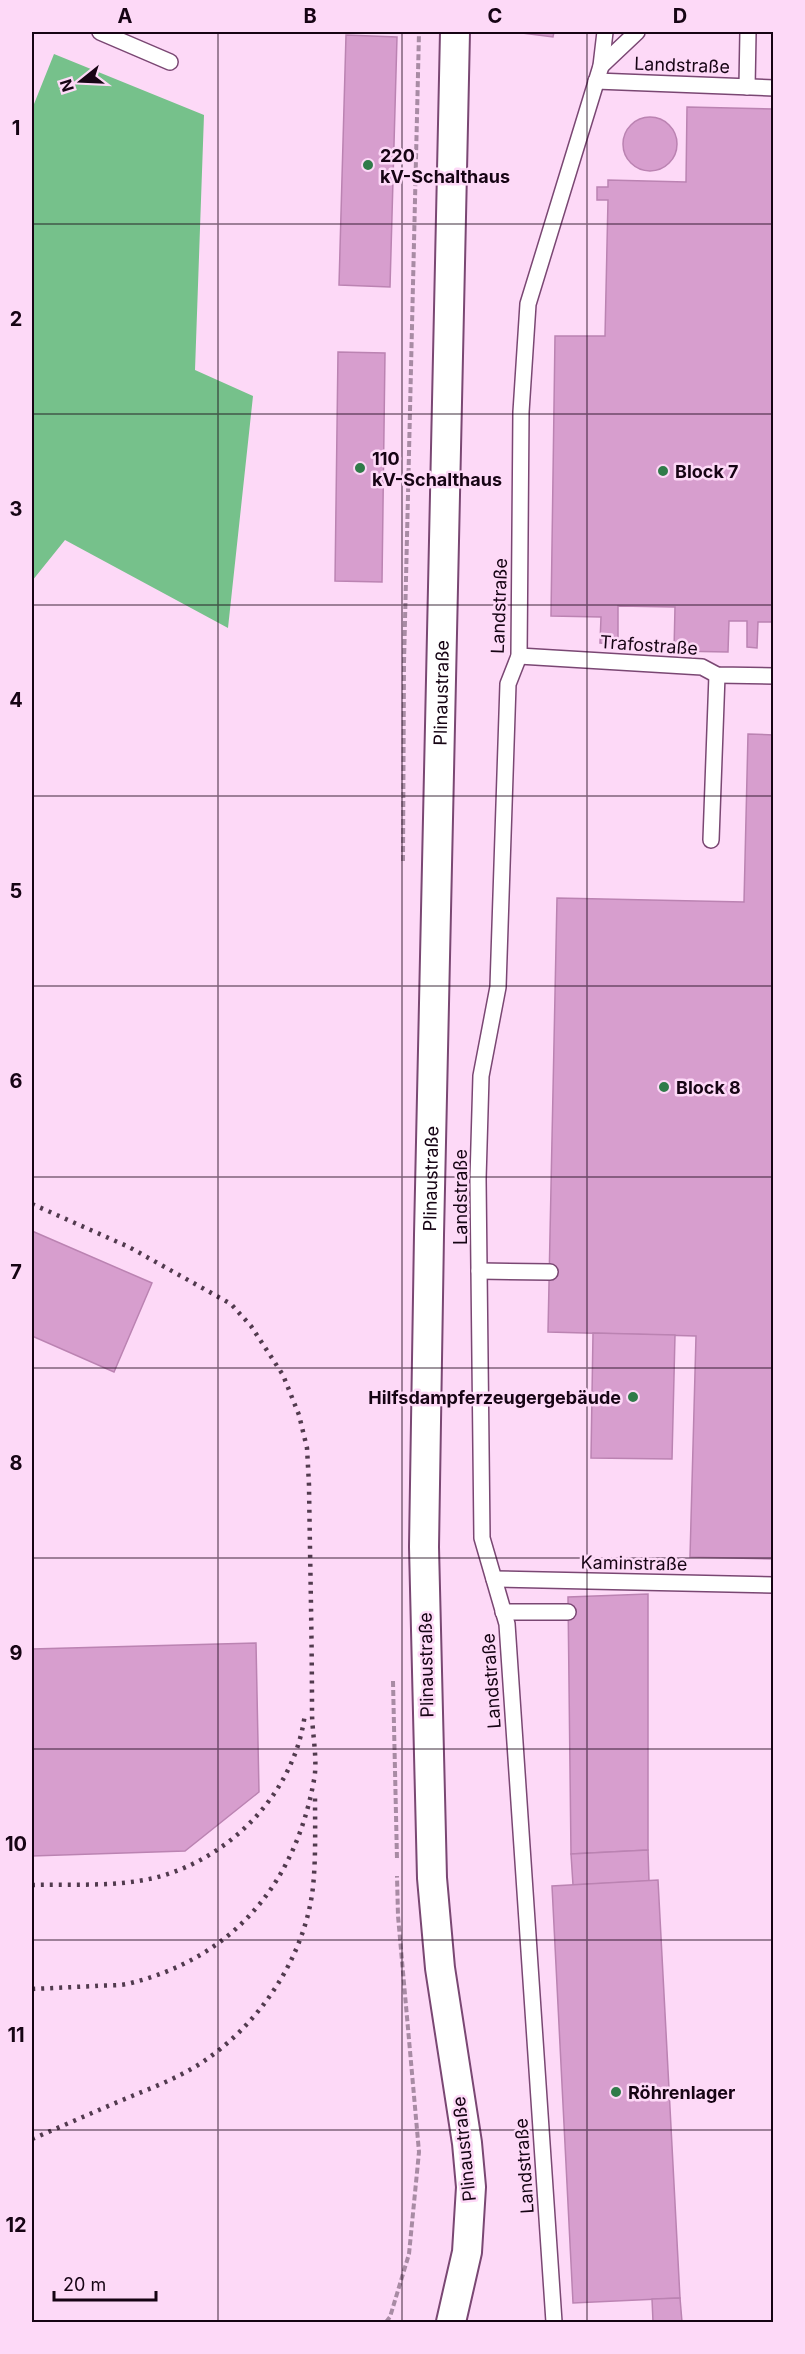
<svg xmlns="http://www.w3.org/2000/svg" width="805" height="2354" viewBox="0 0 805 2354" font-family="Inter,sans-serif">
	<rect width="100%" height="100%" fill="#fdd9f7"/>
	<polygon fill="#76c18b" points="54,54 204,115 195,370 253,396 228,628 65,540 32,581 32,109"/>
	<g fill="#d79ece" stroke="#bb83b2" stroke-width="1.5">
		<polygon points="514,32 554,32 553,37"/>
		<polygon points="346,35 397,37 390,287 339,285"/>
		<polygon points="687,107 774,109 774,622 758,622 757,648 747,647 747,621 729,621 728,652 674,651 675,607 618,606 618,644 600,643 601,617 551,616 555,336 605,336 608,200 597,200 597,187 608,187 608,180 686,182"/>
		<circle cx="650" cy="144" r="27"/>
		<polygon points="338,352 385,353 382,582 335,581"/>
		<polygon points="748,734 774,735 774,1559 690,1557 696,1336 548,1332 557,898 744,902"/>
		<polygon points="32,1231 152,1283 114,1372 32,1336"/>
		<polygon points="593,1333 675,1335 672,1459 591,1458"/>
		<polygon points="648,1594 648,1850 571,1854 568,1597"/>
		<polygon points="256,1643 259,1792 185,1851 32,1856 32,1649"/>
		<polygon points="648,1850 649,1881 573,1885 571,1854"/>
		<polygon points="658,1880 680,2298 573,2303 552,1886"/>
		<polygon points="680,2298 682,2322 653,2322 652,2299"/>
	</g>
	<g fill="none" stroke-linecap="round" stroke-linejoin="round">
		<g stroke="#7a4773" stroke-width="18">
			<g id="lane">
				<polyline points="100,32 170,62"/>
				<polyline points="601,66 637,32"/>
				<polyline points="596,81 774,88"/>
				<polyline points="747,87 748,32"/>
				<polyline points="519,656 702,667 717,675 774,676"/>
				<polyline points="711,840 717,675"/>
				<polyline points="479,1271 550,1272"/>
				<polyline points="494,1579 774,1585"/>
				<polyline points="503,1612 568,1612"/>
				<polyline points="554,2322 507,1624 482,1538 478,1179 481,1076 498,987 508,684 519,656 521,412 528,304 601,66 605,32"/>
			</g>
		</g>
		<g stroke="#7a4773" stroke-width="32">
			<g id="street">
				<path id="s1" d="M451 2322 467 2252 471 2187 467 2143 440 1968 432 1878 424 1547 429 1235 455 32"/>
			</g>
		</g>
		<g stroke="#a88ba4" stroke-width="4" stroke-dasharray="6 3" stroke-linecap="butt">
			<polyline points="403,861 404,663 419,32"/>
			<polyline points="393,1681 397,1859"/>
			<polyline points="386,2322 390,2317 409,2254 419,2152 398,1916 397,1876"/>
		</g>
		<use href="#lane" stroke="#fff" stroke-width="15"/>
		<use href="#street" stroke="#fff" stroke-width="28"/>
		<g stroke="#513a4e" stroke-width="4.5" stroke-dasharray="3 6" stroke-linecap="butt">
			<path d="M32 1204 129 1247 231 1304 251 1326 283 1375 299 1415 307 1448 309 1485C310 1561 312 1636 312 1712 312 1733 318 1760 314 1780 295 1885 232 1959 127 1984 117 1986 105 1985 95 1986 74 1987 53 1988 32 1989"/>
			<path d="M32 1885C72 1884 115 1887 154 1878 231 1859 296 1791 305 1713"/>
			<path d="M32 2139C65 2125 98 2110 132 2096 154 2087 177 2078 198 2065 258 2027 305 1958 313 1887 316 1857 315 1826 315 1796"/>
		</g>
	</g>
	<path fill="none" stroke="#160414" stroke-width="1.5" stroke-opacity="0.55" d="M218 32V2322M402 32V2322M587 32V2322M32 224H774M32 414H774M32 605H774M32 796H774M32 986H774M32 1177H774M32 1368H774M32 1558H774M32 1749H774M32 1940H774M32 2130H774"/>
	<g fill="#2f7b49" stroke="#fdd9f7" stroke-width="2">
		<circle cx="368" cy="165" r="6"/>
		<circle cx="360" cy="468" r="6"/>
		<circle cx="663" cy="471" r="6"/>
		<circle cx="664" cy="1087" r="6"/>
		<circle cx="633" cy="1397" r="6"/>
		<circle cx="616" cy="2092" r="6"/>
	</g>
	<g text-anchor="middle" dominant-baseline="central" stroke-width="5" stroke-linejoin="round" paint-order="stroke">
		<g font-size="18" fill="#160414" stroke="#fdd9f7">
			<text transform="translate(682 65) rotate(2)">Landstraße</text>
			<text transform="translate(499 606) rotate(-88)">Landstraße</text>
			<text transform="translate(649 645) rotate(4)">Trafostraße</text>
			<text stroke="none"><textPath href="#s1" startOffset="1634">Plinaustraße</textPath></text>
			<text stroke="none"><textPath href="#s1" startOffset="1148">Plinaustraße</textPath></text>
			<text transform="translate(460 1197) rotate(-90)">Landstraße</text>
			<text transform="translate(634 1563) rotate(1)">Kaminstraße</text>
			<text transform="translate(426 1665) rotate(-91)">Plinaustraße</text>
			<text transform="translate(491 1681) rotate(-94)">Landstraße</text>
			<text transform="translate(464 2149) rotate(-96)">Plinaustraße</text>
			<text transform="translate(524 2166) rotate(-94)">Landstraße</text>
		</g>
		<g font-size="18" font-weight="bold" fill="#160414" stroke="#fdd9f7" text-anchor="start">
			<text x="380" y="155">220<tspan x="380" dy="21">kV-Schalthaus</tspan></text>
			<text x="372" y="458">110<tspan x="372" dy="21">kV-Schalthaus</tspan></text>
			<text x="675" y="471">Block 7</text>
			<text x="676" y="1087">Block 8</text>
			<text x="621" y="1397" text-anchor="end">Hilfsdampferzeugergebäude</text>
			<text x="628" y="2092">Röhrenlager</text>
		</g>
	</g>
	<rect width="805" height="2354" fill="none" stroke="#fdd9f7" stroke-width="66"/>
	<g transform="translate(81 81) rotate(252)" stroke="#fdd9f7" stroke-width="4.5" paint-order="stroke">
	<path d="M0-4.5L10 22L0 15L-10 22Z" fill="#160414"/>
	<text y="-9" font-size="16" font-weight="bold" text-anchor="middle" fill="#160414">N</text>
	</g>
	<path d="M54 2291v9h102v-9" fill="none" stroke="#160414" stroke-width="3"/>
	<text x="63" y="2291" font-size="18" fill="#160414" stroke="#fdd9f7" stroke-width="4.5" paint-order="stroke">20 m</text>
	<rect x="33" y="33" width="739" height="2288" fill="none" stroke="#160414" stroke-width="2"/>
	<g font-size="20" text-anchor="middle" font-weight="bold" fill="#160414">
		<text x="125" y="23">A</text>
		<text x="310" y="23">B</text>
		<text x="495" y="23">C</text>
		<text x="680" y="23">D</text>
		<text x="16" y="135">1</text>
		<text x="16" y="326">2</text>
		<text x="16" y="516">3</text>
		<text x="16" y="707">4</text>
		<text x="16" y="898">5</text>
		<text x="16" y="1088">6</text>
		<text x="16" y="1279">7</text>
		<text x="16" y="1470">8</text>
		<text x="16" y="1660">9</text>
		<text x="16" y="1851">10</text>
		<text x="16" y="2042">11</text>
		<text x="16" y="2232">12</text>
	</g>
</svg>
